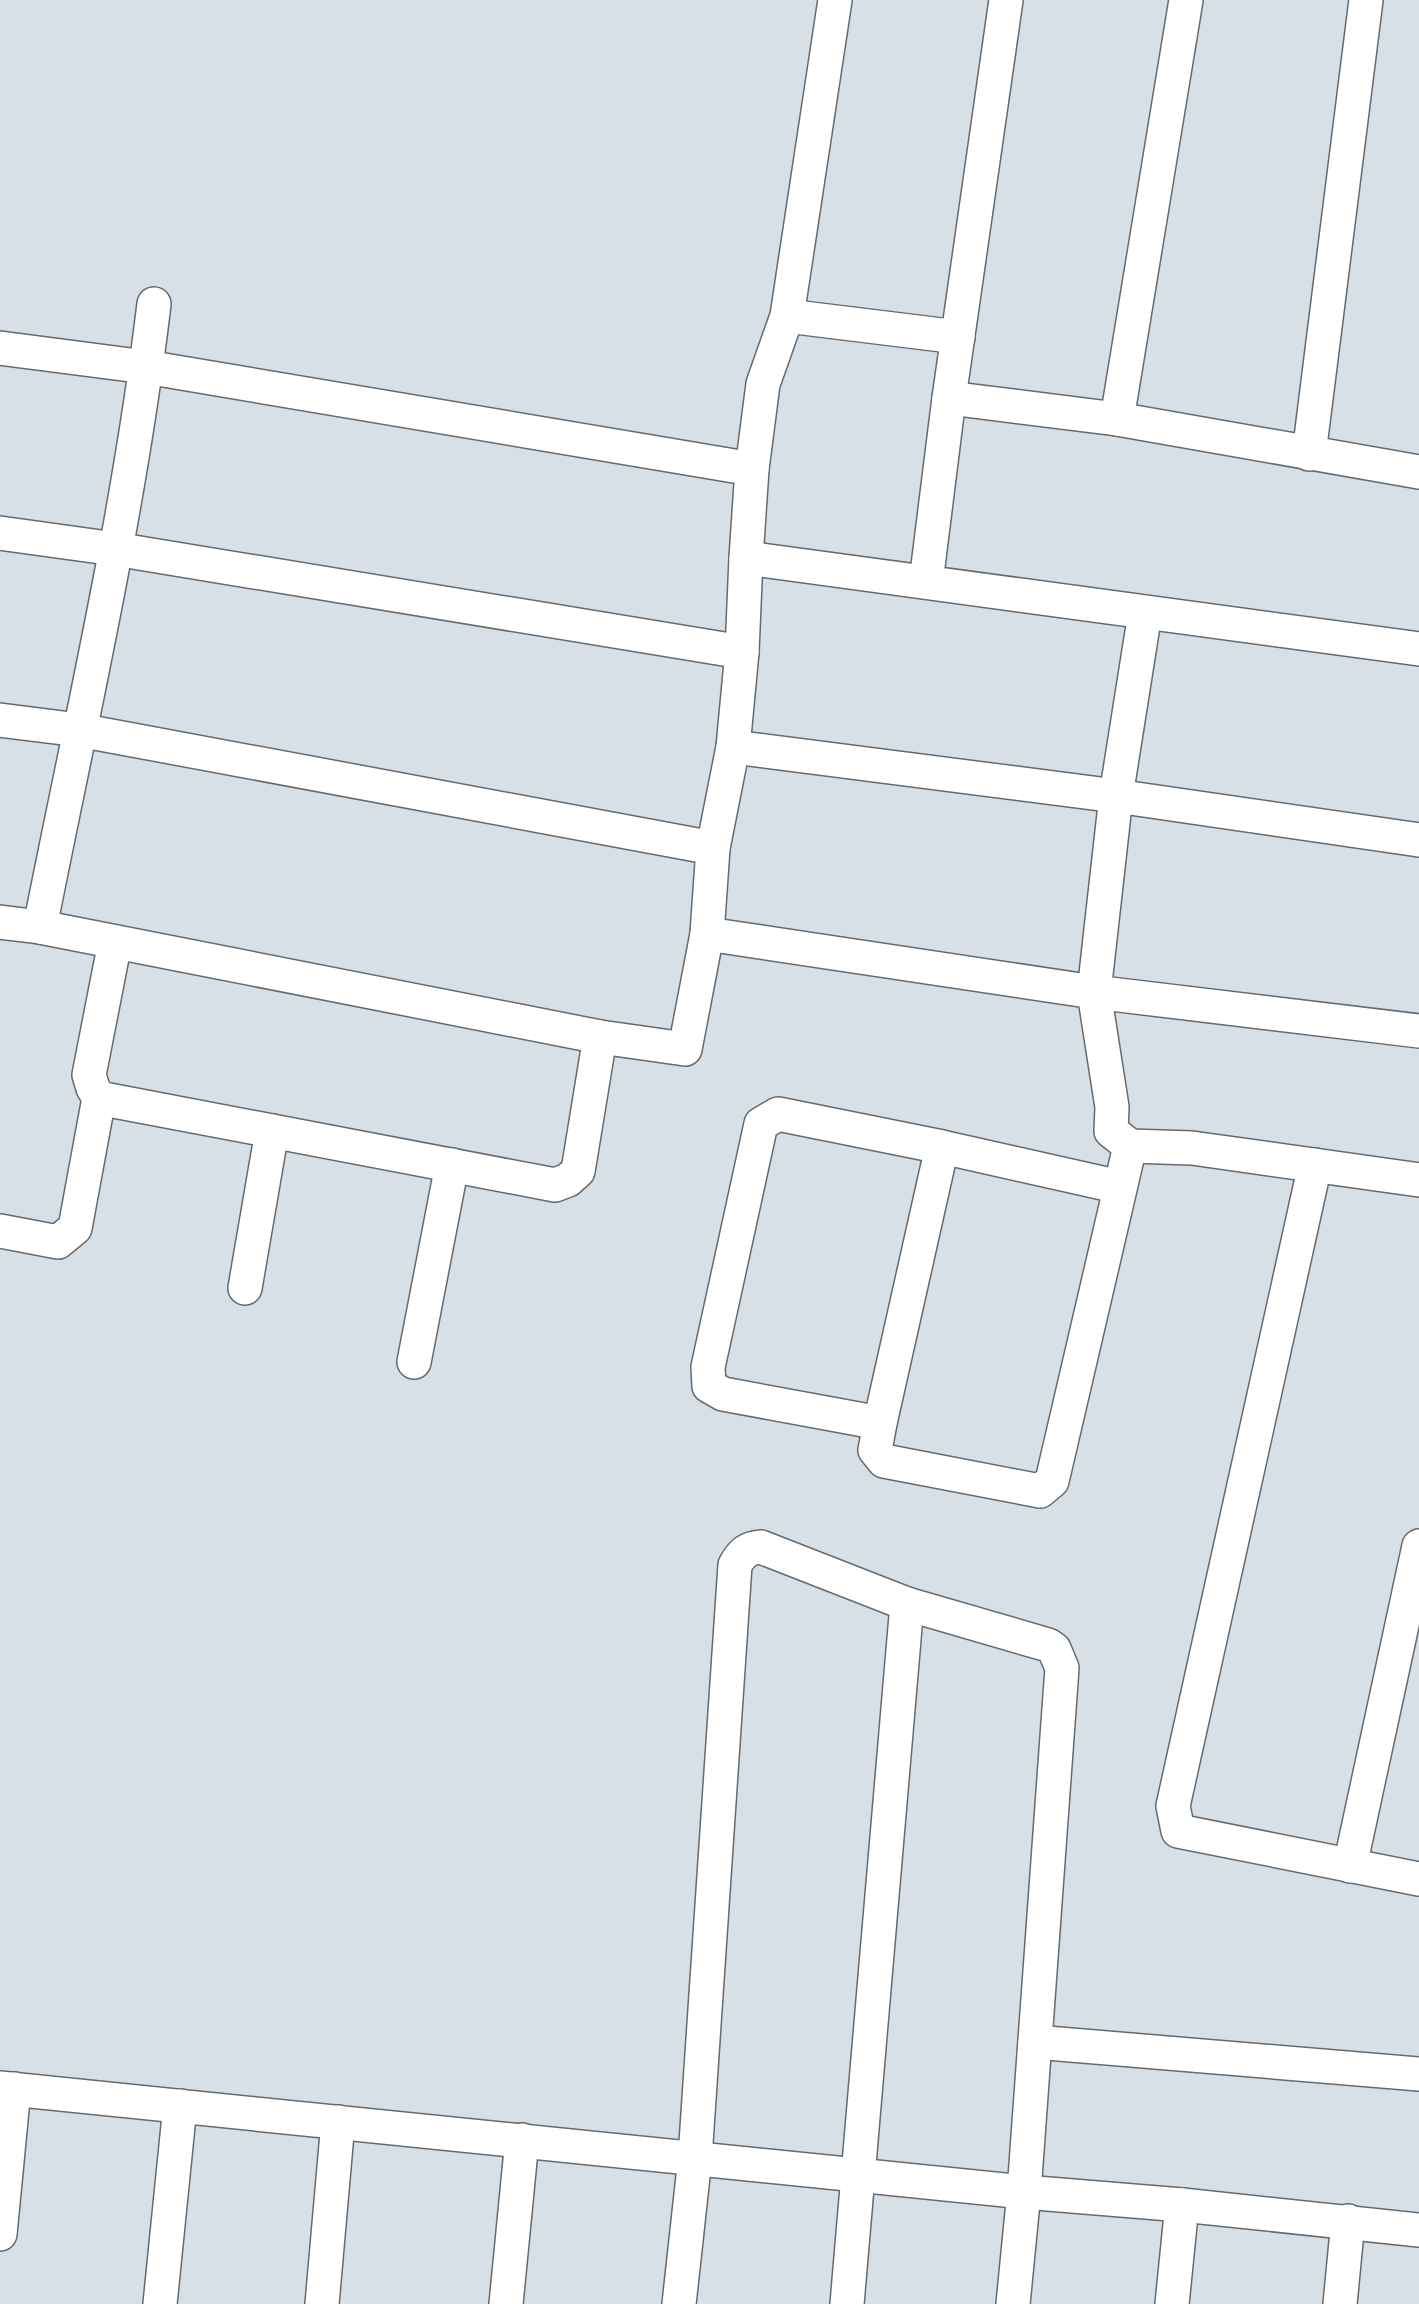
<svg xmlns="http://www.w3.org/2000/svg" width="1419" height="2304" viewBox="0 0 1419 2304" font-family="Rubik,sans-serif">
	<rect width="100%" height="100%" fill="#d8e0e7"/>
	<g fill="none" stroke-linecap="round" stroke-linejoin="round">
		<g stroke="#636a70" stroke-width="36">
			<g id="minor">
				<polyline points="787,316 958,337"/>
				<polyline points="0,348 146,367 752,469 746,558"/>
				<polyline points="949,398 1117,419 1419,472"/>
				<polyline points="1117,419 1186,0"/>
				<polyline points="1309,454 1366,0"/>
				<polyline points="752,469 763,384 787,316 835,0"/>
				<polyline points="0,533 115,549 742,652"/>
				<polyline points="926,582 949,398 1006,0"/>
				<polyline points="1145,613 1116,796 1094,992 1112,1107 1111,1131 1130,1146 1192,1148 1419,1180"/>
				<polyline points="0,720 79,730 713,848"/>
				<polyline points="733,747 1116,796 1419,840"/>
				<polyline points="0,922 40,927 600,1037 685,1049 707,934 713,848 733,747 742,652 746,558 1419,649"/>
				<path d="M40 927C81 720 129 514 154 304"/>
				<polyline points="707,934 1094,992 1419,1031"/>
				<polyline points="115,942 89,1075 93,1088 99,1098 114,1101 555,1185 568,1180 578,1171 600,1037"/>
				<polyline points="1315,1165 1173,1806 1178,1831 1419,1879"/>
				<polyline points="1120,1187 942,1147 778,1114 761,1124 708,1367 709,1386 723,1394 880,1423 875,1450 884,1461 1040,1491 1052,1481 1130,1146"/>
				<polyline points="0,1231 58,1242 75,1228 99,1098"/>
				<polyline points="245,1288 272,1131"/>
				<polyline points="414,1362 452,1165"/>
				<polyline points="880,1423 942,1147"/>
				<polyline points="1350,1866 1419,1546"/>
				<polyline points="1035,2042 1419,2074"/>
				<polyline points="0,2088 1024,2192 1182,2205 1419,2230"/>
				<polyline points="0,2234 14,2089"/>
				<polyline points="160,2304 180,2106"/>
				<polyline points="322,2304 338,2122"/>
				<polyline points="506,2304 522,2140"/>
				<path d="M679 2304 695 2158 735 1565C742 1553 747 1548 761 1547L907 1604 1048 1645 1054 1649 1062 1668 1024 2192 1013 2304"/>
				<polyline points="847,2304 907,1604"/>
				<polyline points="1172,2304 1182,2205"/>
				<polyline points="1340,2304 1348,2221"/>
			</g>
		</g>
		<use href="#minor" stroke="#fff" stroke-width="33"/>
	</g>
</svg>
